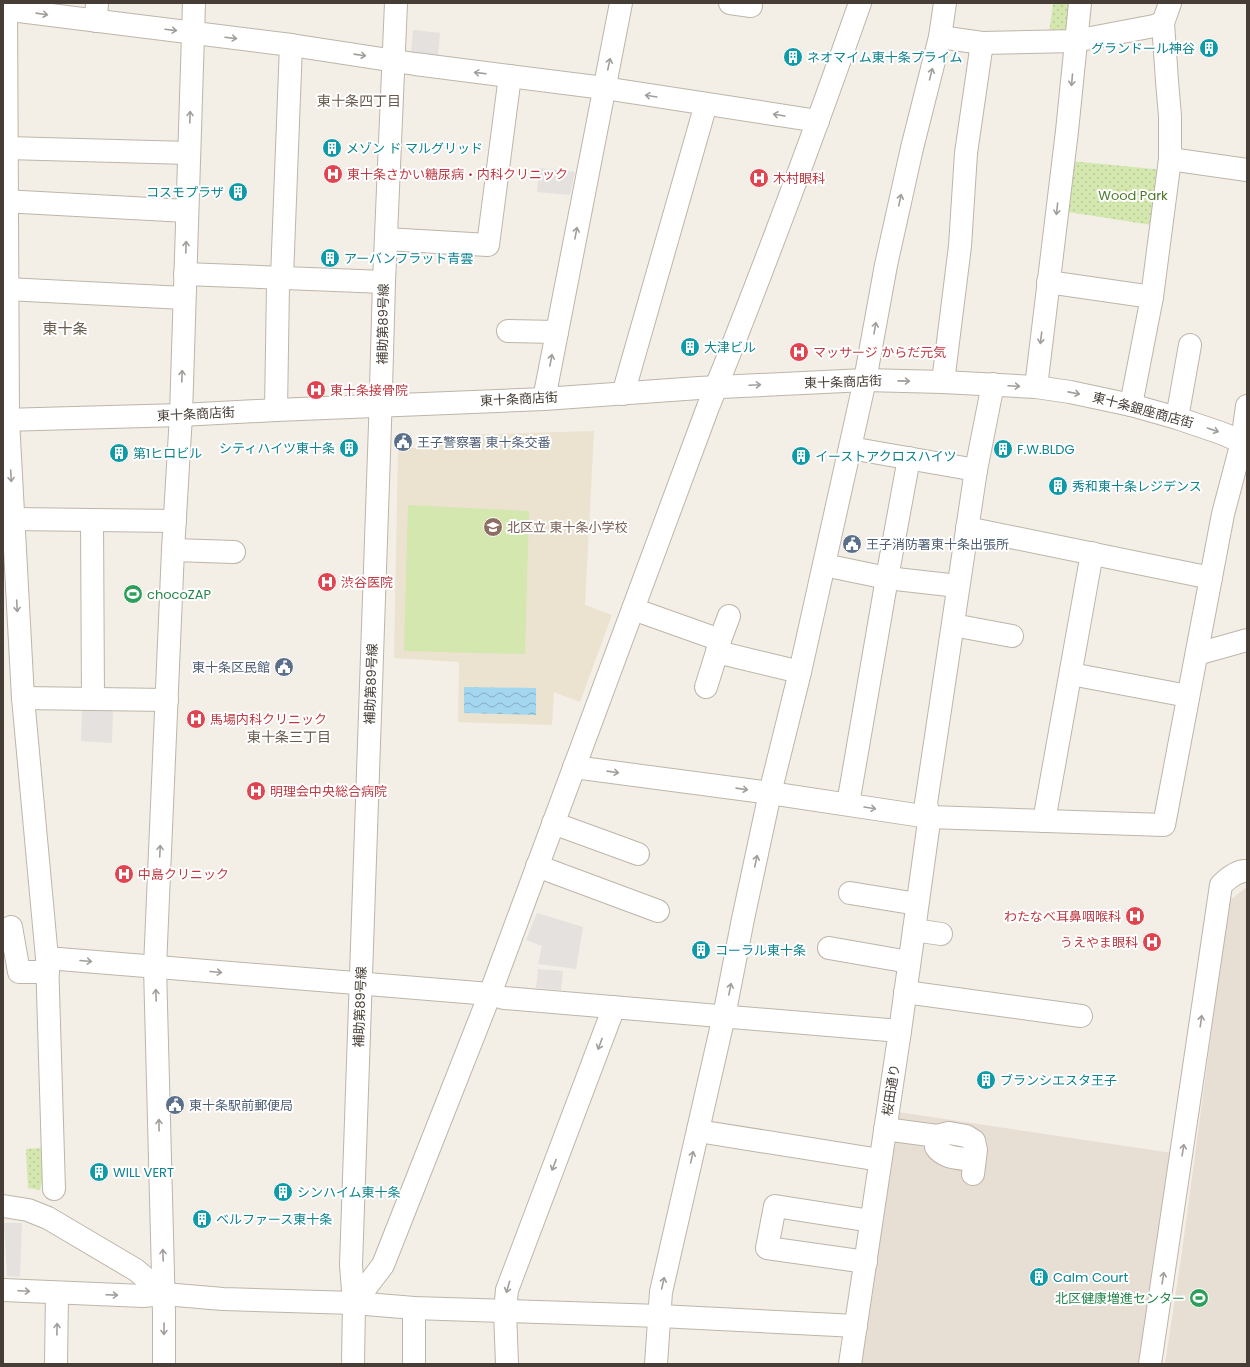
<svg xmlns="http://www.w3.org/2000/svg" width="1250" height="1367" viewBox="0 0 1250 1367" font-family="Poppins,'Noto Sans JP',sans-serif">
	<defs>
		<pattern id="park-dots" width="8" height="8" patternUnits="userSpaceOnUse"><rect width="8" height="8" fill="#d3e7af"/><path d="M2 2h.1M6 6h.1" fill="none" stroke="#b6c797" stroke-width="1.8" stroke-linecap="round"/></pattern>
		<pattern id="water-waves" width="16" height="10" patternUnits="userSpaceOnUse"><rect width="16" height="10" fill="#a3d6ef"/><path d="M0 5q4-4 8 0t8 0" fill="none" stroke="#87afc2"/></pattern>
	</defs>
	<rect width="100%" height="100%" fill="#f3eee6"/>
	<g fill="#e7dfd4">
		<polygon points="1247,887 1247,1364 1165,1364 1182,1252 1229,901"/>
		<polygon points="898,1112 1172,1153 1142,1364 861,1364"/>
	</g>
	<polygon fill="#ece2d0" points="594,431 585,605 612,615 580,702 554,692 552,725 458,722 459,662 394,658 398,448 419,448 419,436"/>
	<polygon fill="#d3e7af" points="408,505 529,511 525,654 404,651"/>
	<g fill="url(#park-dots)">
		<polygon points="1053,3 1072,3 1069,33 1049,34"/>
		<polygon points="1071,161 1164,170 1158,226 1062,211"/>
		<polygon points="41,1148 43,1177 40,1190 28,1188 26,1149"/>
	</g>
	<g fill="#e4e1de">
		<polygon points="413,30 440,33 438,56 411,53"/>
		<polygon points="539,168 575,172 570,195 537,192"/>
		<polygon points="82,707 113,708 112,743 81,741"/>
		<polygon points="537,913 583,927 576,969 538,964 542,946 526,940"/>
		<polygon points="538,969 563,971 561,990 536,988"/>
		<polygon points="4,1223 22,1223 20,1277 7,1276"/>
	</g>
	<polygon fill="url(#water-waves)" points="464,687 536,688 536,715 464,713"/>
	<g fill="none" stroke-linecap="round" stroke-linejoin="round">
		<g stroke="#beb5a9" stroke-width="24">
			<g id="minor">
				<polyline points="6,3 8,420 23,698 47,958 54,1189"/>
				<polyline points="730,3 751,6"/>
				<polyline points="3,9 291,45 415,64 604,88 818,121"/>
				<polyline points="96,21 97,3"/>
				<polyline points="940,37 982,43 1075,41 1154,26 1163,23"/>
				<polyline points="7,148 189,153"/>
				<polyline points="1170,159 1247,170"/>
				<polyline points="3,201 187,211"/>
				<polyline points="386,239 488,245 510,76"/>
				<polyline points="185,274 384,282"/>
				<polyline points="1048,282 1152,297"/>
				<polyline points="7,289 184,298"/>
				<polyline points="508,331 557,332"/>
				<polyline points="943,382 960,246 966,153 982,43"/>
				<polyline points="1036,387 1067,131 1080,3"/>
				<polyline points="623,394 706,104"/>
				<polyline points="544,399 621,3"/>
				<polyline points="1131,405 1152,297 1170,159 1170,116 1167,81 1163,23 1170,3"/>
				<polyline points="276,410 278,285 282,277 291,45"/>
				<polyline points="1177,418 1190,345"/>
				<polyline points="3,420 181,415 276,410 544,399 699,388 865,380 943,382 1036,387 1070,392 1131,405 1177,418 1221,433 1247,444"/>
				<polyline points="850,448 976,470"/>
				<polyline points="13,519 175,521"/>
				<polyline points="92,520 93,699"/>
				<polyline points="967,528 1211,578"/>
				<polyline points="173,550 234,552"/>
				<polyline points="824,565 887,578 958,586"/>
				<polyline points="633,609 720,640 717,652 800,672"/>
				<polyline points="953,625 1012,636"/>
				<polyline points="720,640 729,616"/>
				<polyline points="1197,654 1247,640"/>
				<polyline points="1071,674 1188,696"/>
				<polyline points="706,687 717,652"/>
				<polyline points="23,698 167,700"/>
				<polyline points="574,767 770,793 929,817 1164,825 1223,514 1242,442 1247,406"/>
				<polyline points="848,804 887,578 909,458"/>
				<polyline points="1044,821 1092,553"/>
				<polyline points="553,823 638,854"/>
				<polyline points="537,866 658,911"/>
				<polyline points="850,893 917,904"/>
				<polyline points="11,927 19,972 48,972"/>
				<polyline points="914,930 941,934"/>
				<polyline points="829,948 909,962"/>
				<polyline points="47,958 490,994 504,998 900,1031"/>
				<polyline points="905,992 1081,1016"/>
				<polyline points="885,1129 937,1136 949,1133 966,1136 974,1141 976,1150 973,1174"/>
				<polyline points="698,1131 880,1160"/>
				<path d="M937 1136 936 1147C944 1159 961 1158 974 1160"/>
				<polyline points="3,1206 28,1210 48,1218 136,1270 164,1294"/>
				<polyline points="866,1262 767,1248 775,1206 871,1221"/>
				<polyline points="3,1290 143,1296 164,1294 223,1299 354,1303 414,1308 660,1316 856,1326"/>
				<path d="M354 1303 383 1265 490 994 708 407C762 274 812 139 860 3"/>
				<polyline points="56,1364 57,1293"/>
				<polyline points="164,1364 164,1313 155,967 173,550 181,415 194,3"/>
				<polyline points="353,1364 354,1303 351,1265 380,424 384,282 396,3"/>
				<polyline points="414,1364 414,1308"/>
				<polyline points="507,1364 505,1311 507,1290 614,1007"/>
				<polyline points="656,1364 661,1292 724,1016 743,919 770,793 800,672 865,380 886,265 912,148 940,37 945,3"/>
				<polyline points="850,1364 900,1031 928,829 929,817 926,803 976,470 993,384"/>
				<path d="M1150 1364 1221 885C1227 879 1238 870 1247 871"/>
			</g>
		</g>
		<use href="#minor" stroke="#fff" stroke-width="22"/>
	</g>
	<defs><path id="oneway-shaft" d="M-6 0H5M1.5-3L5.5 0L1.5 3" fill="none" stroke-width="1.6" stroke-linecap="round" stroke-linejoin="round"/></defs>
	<g stroke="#a29e9a">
		<use href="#oneway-shaft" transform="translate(42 14) rotate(8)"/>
		<use href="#oneway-shaft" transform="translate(171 30) rotate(7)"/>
		<use href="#oneway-shaft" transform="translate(231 38) rotate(7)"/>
		<use href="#oneway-shaft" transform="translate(360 55) rotate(8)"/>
		<use href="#oneway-shaft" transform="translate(609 64) rotate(-78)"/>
		<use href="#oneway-shaft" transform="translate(480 73) rotate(-173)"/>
		<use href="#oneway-shaft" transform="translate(931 74) rotate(-76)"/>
		<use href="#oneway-shaft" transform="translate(1072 80) rotate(95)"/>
		<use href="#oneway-shaft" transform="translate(651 96) rotate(-171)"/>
		<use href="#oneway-shaft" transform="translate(779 115) rotate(-171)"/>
		<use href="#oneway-shaft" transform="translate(190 117) rotate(-88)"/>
		<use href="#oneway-shaft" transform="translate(900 200) rotate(-78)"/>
		<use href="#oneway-shaft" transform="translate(1057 209) rotate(96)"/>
		<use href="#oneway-shaft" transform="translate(576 233) rotate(-79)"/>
		<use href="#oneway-shaft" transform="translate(186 247) rotate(-88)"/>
		<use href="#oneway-shaft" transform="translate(875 328) rotate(-80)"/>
		<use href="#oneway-shaft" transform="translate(1041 338) rotate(97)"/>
		<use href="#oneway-shaft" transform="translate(551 360) rotate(-79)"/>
		<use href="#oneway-shaft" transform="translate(182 376) rotate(-88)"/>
		<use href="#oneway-shaft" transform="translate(904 381) rotate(1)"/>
		<use href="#oneway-shaft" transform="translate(755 385) rotate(-3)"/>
		<use href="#oneway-shaft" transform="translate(1014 386) rotate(3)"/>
		<use href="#oneway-shaft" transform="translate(1074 393) rotate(11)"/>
		<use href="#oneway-shaft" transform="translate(1213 430) rotate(19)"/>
		<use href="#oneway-shaft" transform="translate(11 476) rotate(87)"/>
		<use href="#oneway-shaft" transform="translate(17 606) rotate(87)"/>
		<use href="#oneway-shaft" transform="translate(613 772) rotate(8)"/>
		<use href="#oneway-shaft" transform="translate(742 789) rotate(8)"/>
		<use href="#oneway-shaft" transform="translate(870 808) rotate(9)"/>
		<use href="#oneway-shaft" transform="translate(160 851) rotate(-87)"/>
		<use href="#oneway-shaft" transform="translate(756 861) rotate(-78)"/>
		<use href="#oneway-shaft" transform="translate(86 961) rotate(5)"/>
		<use href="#oneway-shaft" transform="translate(216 972) rotate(5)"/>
		<use href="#oneway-shaft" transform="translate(730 989) rotate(-79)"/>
		<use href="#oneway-shaft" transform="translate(156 995) rotate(-92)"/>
		<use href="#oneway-shaft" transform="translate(1201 1021) rotate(-82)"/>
		<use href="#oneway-shaft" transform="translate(600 1044) rotate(111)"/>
		<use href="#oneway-shaft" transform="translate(159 1125) rotate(-91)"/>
		<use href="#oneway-shaft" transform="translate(1183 1150) rotate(-81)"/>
		<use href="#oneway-shaft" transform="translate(692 1157) rotate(-77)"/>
		<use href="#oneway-shaft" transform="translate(554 1165) rotate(111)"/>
		<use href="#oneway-shaft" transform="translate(163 1255) rotate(-92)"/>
		<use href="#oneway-shaft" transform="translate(1163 1278) rotate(-81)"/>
		<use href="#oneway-shaft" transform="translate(663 1283) rotate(-77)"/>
		<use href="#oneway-shaft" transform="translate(508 1287) rotate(106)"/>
		<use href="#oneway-shaft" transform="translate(24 1291) rotate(3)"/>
		<use href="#oneway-shaft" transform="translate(112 1295) rotate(2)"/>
		<use href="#oneway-shaft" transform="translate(57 1329) rotate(-89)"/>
		<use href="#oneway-shaft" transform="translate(164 1329) rotate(91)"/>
	</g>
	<defs>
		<g id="building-disc" transform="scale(1)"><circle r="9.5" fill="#0f9aa8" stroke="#fff"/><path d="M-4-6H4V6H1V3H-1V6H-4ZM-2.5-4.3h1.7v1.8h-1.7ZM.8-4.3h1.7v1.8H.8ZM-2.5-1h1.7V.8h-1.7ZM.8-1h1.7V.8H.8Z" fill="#fff"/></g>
		<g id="hospital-disc" transform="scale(1)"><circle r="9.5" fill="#e0444e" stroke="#fff"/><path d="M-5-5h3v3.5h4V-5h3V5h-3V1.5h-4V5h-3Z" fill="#fff"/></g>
		<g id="civic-disc" transform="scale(1)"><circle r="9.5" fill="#5c6f8a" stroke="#fff"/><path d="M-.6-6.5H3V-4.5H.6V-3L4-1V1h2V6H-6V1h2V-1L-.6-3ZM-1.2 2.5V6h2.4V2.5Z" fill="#fff"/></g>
		<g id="school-disc" transform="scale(1)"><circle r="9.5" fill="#8d6e63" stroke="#fff"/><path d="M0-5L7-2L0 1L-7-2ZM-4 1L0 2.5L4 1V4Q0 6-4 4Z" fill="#fff"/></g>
		<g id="stadium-disc" transform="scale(1)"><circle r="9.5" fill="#2e9e5b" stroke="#fff"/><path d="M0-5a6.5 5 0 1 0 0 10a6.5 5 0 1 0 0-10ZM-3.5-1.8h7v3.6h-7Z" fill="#fff"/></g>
	</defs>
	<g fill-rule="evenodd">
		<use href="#building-disc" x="1209" y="48"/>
		<use href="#building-disc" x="793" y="57"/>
		<use href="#building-disc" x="332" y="148"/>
		<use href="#hospital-disc" x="333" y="174"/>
		<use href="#hospital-disc" x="759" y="178"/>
		<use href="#building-disc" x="238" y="192"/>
		<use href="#building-disc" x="330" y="258"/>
		<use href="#building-disc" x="690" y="347"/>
		<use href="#hospital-disc" x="799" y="352"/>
		<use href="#hospital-disc" x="316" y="390"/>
		<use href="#civic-disc" x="403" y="442"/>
		<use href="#building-disc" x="349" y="448"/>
		<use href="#building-disc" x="1003" y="449"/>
		<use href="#building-disc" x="119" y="453"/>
		<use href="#building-disc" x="801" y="456"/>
		<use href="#building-disc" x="1058" y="486"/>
		<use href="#school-disc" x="493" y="527"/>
		<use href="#civic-disc" x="852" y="544"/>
		<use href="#hospital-disc" x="327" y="582"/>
		<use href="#stadium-disc" x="133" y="594"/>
		<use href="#civic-disc" x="284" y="667"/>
		<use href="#hospital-disc" x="196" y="719"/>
		<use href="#hospital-disc" x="256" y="791"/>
		<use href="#hospital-disc" x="124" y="874"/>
		<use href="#hospital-disc" x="1135" y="916"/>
		<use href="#hospital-disc" x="1152" y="942"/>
		<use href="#building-disc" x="701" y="950"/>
		<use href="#building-disc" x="986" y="1080"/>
		<use href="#civic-disc" x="175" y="1105"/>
		<use href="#building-disc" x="99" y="1172"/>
		<use href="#building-disc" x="283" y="1192"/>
		<use href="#building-disc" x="202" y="1219"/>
		<use href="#building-disc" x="1039" y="1277"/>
		<use href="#stadium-disc" x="1199" y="1298"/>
	</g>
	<g text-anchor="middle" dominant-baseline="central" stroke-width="4" stroke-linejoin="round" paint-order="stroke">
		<g font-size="13" fill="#0d838f" stroke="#fff" text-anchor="start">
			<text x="1195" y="48" text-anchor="end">グランドール神谷</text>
			<text x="807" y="57">ネオマイム東十条プライム</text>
			<text x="346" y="148">メゾン ド マルグリッド</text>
			<text x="224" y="192" text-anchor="end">コスモプラザ</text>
			<text x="344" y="258">アーバンフラット青雲</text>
			<text x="704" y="347">大津ビル</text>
			<text x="335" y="448" text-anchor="end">シティハイツ東十条</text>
			<text x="1017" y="449">F.W.BLDG</text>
			<text x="133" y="453">第1ヒロビル</text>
			<text x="815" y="456">イーストアクロスハイツ</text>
			<text x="1072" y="486">秀和東十条レジデンス</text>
			<text x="715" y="950">コーラル東十条</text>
			<text x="1000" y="1080">ブランシエスタ王子</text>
			<text x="113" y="1172">WILL VERT</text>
			<text x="297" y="1192">シンハイム東十条</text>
			<text x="216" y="1219">ベルファース東十条</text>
			<text x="1053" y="1277">Calm Court</text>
		</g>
		<g font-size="13" fill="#be3a42" stroke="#fff" text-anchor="start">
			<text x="347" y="174">東十条さかい糖尿病・内科クリニック</text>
			<text x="773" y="178">木村眼科</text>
			<text x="813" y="352">マッサージ からだ元気</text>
			<text x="330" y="390">東十条接骨院</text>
			<text x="341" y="582">渋谷医院</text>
			<text x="210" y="719">馬場内科クリニック</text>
			<text x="270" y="791">明理会中央総合病院</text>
			<text x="138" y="874">中島クリニック</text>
			<text x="1121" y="916" text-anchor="end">わたなべ耳鼻咽喉科</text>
			<text x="1138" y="942" text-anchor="end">うえやま眼科</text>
		</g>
		<g font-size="13" fill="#4d772a" stroke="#fff">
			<text x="1133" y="195">Wood Park</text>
		</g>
		<g font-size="13" fill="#463e36" stroke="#fff">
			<text transform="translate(383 324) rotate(-89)">補助第89号線</text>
			<text transform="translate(843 382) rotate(-2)">東十条商店街</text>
			<text transform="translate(519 399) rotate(-3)">東十条商店街</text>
			<text transform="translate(1143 410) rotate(15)">東十条銀座商店街</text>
			<text transform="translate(196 414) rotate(-3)">東十条商店街</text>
			<text transform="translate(371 684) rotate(-88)">補助第89号線</text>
			<text transform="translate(360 1007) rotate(-88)">補助第89号線</text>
			<text transform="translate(891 1090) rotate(-81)">桜田通り</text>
		</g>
		<g font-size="13" fill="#4e5e75" stroke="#fff" text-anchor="start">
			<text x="417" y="442">王子警察署 東十条交番</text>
			<text x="866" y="544">王子消防署東十条出張所</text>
			<text x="270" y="667" text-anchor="end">東十条区民館</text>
			<text x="189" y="1105">東十条駅前郵便局</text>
		</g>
		<g font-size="13" fill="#785e54" stroke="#fff" text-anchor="start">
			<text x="507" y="527">北区立 東十条小学校</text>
		</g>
		<g font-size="13" fill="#27864d" stroke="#fff" text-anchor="start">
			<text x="147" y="594">chocoZAP</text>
			<text x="1185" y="1298" text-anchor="end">北区健康増進センター</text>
		</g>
		<g font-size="14" fill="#685b4d" stroke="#fff">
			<text x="359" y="101">東十条四丁目</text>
			<text x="289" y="737">東十条三丁目</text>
		</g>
		<g font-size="15" fill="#685b4d" stroke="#fff">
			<text x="65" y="328">東十条</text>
		</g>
	</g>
	<rect width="1250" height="1367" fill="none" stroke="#463e36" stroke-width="8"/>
</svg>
